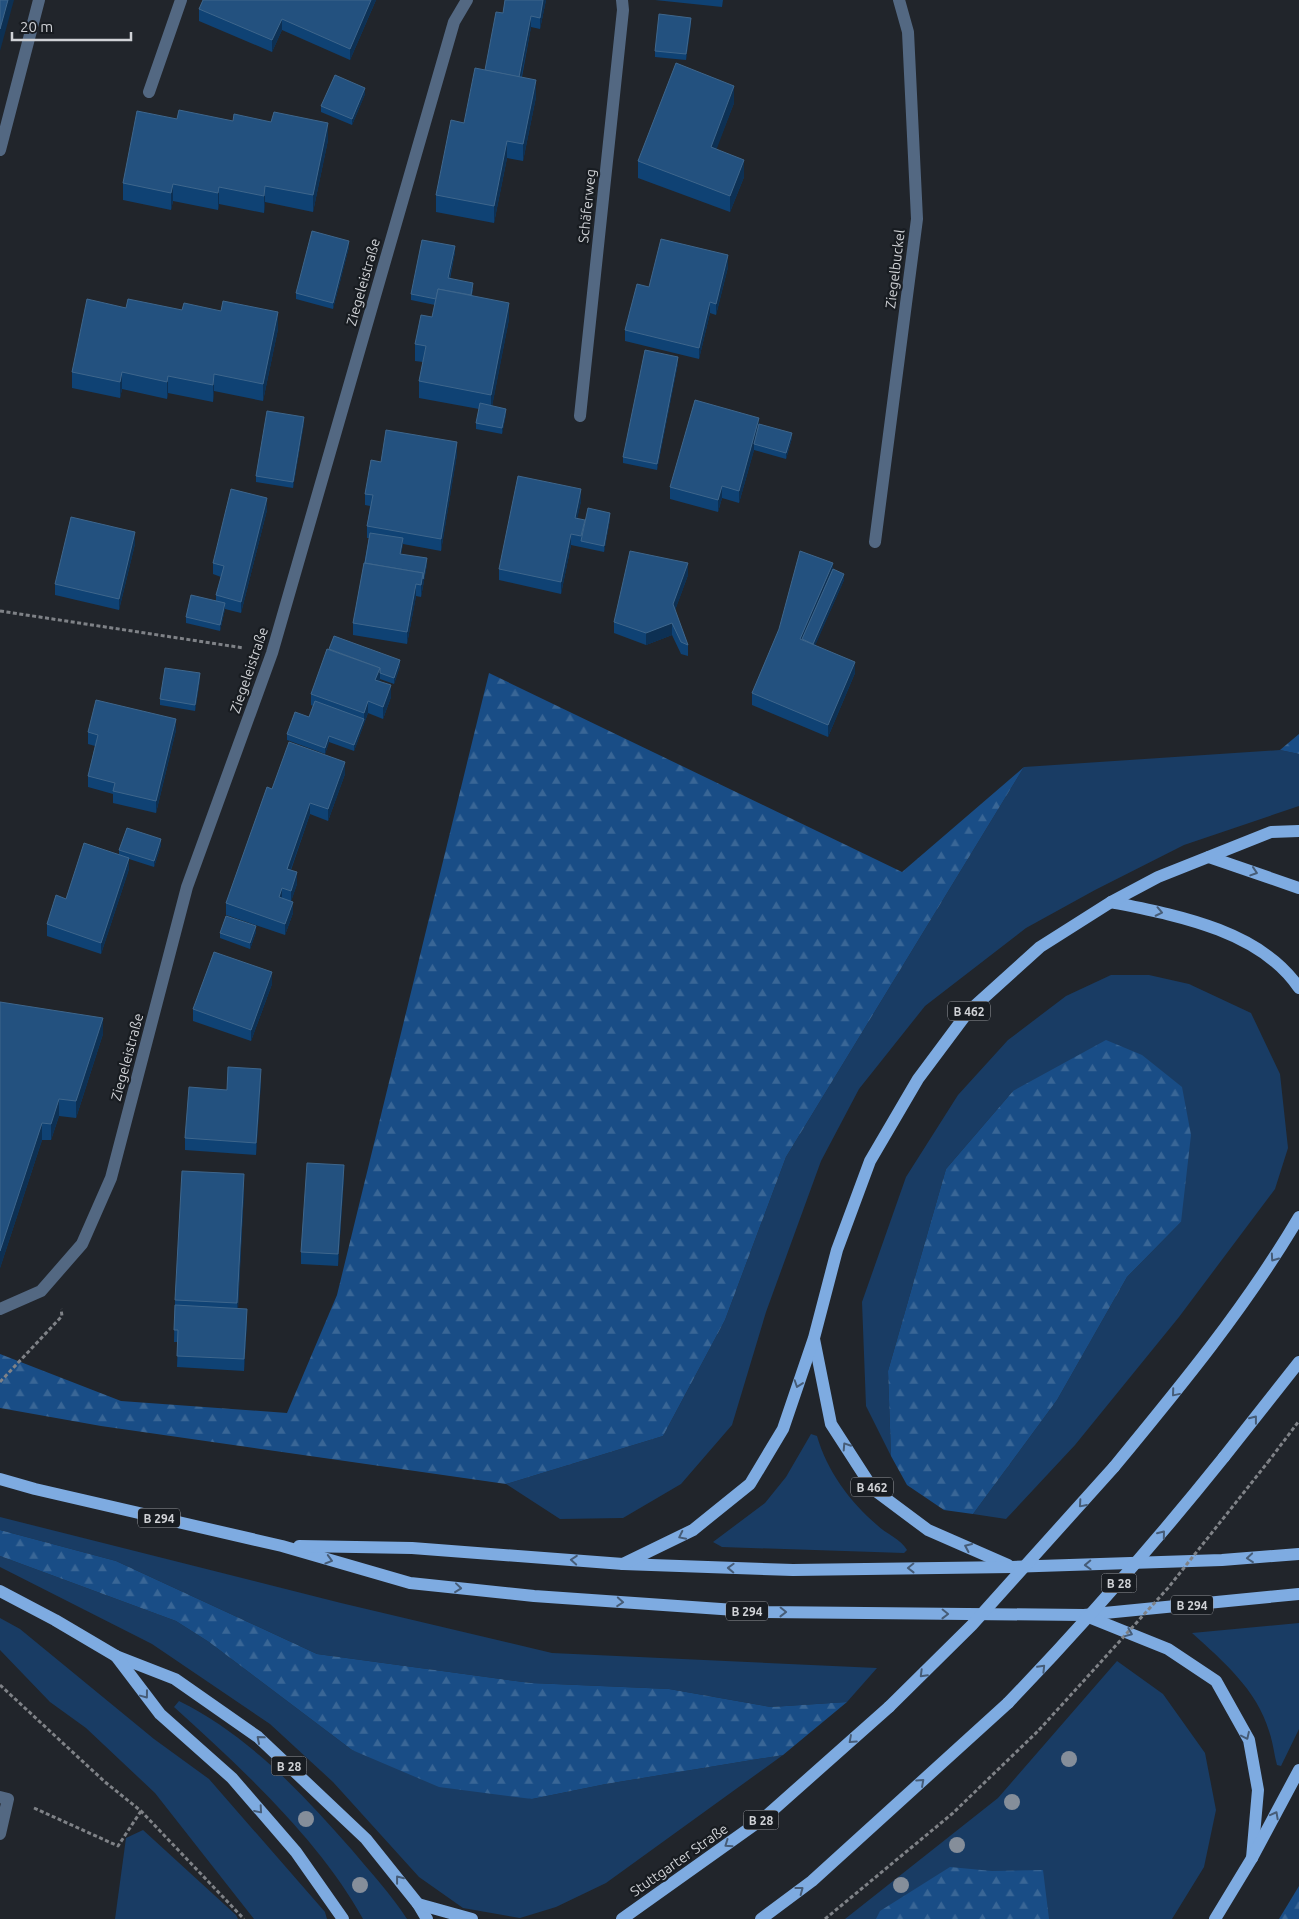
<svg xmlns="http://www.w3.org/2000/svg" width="1299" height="1919" viewBox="0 0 1299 1919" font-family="Ubuntu,sans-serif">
	<defs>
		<pattern id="forest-firs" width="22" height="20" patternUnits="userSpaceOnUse" patternTransform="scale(1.25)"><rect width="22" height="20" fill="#194d86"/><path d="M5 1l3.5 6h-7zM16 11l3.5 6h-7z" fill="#396696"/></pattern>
	</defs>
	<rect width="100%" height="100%" fill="#21252b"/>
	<g fill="#193c64">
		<polygon points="1280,750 1299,754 1299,806 1184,845 1095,890 1026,928 925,1006 859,1089 821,1161 766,1312 732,1425 681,1484 623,1518 560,1519 506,1484 663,1436 725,1320 786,1157 1024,767"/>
		<polygon points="1111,975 1149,975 1189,984 1251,1013 1280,1074 1288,1148 1275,1189 1179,1317 1075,1445 1006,1519 973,1514 1057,1400 1127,1277 1181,1222 1013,1091 946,1169 888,1371 891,1456 866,1406 862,1302 906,1177 958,1095 1008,1040 1066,996"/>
		<path d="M811 1434 817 1436C827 1471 850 1502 877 1525 885 1533 902 1540 907 1550L904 1553 722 1547 713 1542 765 1503 786 1477Z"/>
		<polygon points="0,1517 341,1603 552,1653 877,1668 847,1702 771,1707 669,1689 531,1683 317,1654 116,1561 0,1530"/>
		<polygon points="0,1556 176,1621 209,1642 352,1750 532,1799 606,1784 783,1755 606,1883 556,1907 520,1918 463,1908 419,1877 333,1782 270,1724 152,1644 0,1567"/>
		<polygon points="0,1618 20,1629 154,1739 209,1779 325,1912 327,1919 254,1919 155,1793 86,1728 50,1702 0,1650"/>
		<path d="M1299 1623V1729L1281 1766 1277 1765C1274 1754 1273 1742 1269 1731 1257 1690 1223 1661 1192 1633Z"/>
		<polygon points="1117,1661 1163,1694 1205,1753 1216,1810 1204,1867 1172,1919 845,1919 998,1798"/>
		<path d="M179 1701C248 1735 302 1793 352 1850 371 1873 391 1894 407 1919H363C320 1840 240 1767 174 1707Z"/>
		<polygon points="143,1830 236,1915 238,1919 115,1919 126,1838"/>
	</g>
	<g fill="url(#forest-firs)">
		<polygon points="489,673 902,872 1024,767 786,1157 725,1320 663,1436 506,1484 101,1426 0,1408 0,1354 121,1401 287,1413 337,1295"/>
		<polygon points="1299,734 1299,754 1280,750"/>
		<polygon points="1106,1040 1142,1055 1182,1087 1191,1135 1181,1222 1127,1277 1057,1400 973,1514 944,1510 907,1485 891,1456 888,1371 946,1169 1013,1091"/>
		<polygon points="0,1530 116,1561 317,1654 531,1683 669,1689 771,1707 847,1702 783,1755 606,1784 532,1799 439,1787 352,1750 209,1642 176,1621 0,1556"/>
		<polygon points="950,1867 992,1871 1043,1870 1049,1919 876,1919 880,1911"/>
		<polygon points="1299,1886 1299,1919 1279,1919"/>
	</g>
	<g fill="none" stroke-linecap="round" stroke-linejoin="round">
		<g stroke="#7f8287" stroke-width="3" stroke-dasharray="4 2.5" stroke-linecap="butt">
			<polyline points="0,611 244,648"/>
			<polyline points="0,1382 62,1316 61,1309"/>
			<polyline points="1268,1462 1299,1421"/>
			<polyline points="0,1685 105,1782 141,1811 244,1919"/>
			<polyline points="34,1808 118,1846 141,1811"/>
			<polyline points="825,1919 953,1813 1039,1730"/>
		</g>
		<g stroke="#536882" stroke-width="12">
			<polyline points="149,92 181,0"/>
			<polyline points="0,150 39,0"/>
			<polyline points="580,416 623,10 622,0"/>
			<polyline points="875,542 917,219 908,32 899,0"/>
			<polyline points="0,1309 41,1291 82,1244 111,1178 187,887 272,653 454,22 467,0"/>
			<polyline points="0,1797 8,1799 0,1834"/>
		</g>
		<g stroke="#7eabe1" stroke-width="12">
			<polyline points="1209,857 1299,888"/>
			<path d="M1111 902C1175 915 1260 930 1299 988"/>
			<polyline points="814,1339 831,1424 873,1489 928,1530 1008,1565"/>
			<polyline points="1224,1457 1299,1362"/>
			<path d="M1114 1467C1180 1387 1246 1307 1299 1217"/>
			<polyline points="0,1479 35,1489 282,1546 410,1583 534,1596 764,1612 1084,1615 1299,1594"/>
			<polyline points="299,1546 412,1548 623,1564 793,1570 1012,1567 1222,1560 1299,1554"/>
			<polyline points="623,1564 693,1530 750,1484 783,1429 814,1338 837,1250 870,1161 918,1079 968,1012 1040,947 1111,902 1158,877 1271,832 1299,831"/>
			<polyline points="0,1591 55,1620 116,1656 175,1679 258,1737 366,1839 418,1904 427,1919"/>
			<polyline points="1086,1616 1168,1649 1216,1681 1249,1740 1258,1790 1252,1858"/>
			<polyline points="116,1656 160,1714 232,1778 296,1852 343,1919"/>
			<polyline points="418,1904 472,1919"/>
			<polyline points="622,1919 764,1818 889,1707"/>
			<polyline points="761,1919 812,1881 1008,1703"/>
			<polyline points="1215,1919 1252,1858 1299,1770"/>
		</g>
		<polyline stroke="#7f8287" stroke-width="3" stroke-dasharray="4 2.5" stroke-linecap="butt" points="1039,1730 1168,1588 1268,1462"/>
		<g stroke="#7eabe1" stroke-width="12">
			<path d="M1008 1703C1084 1624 1155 1543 1224 1457"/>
			<polyline points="889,1707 972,1625 1114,1467"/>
		</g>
	</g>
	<g fill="#858e9a">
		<circle cx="1069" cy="1759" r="8"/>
		<circle cx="1012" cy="1802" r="8"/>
		<circle cx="306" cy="1819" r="8"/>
		<circle cx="957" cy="1845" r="8"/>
		<circle cx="360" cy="1885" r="8"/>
		<circle cx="901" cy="1885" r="8"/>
	</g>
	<g fill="#0f4274">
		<polygon points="376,0 350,60 282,30 272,52 199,21 199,9"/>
		<polygon points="505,0 546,0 540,29 531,27 522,77 536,97 523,161 507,158 494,223 436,212 436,195 485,70 503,13"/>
		<polygon points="655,0 723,0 722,7"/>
		<polygon points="691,23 686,60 655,57 655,51"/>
		<polygon points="365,94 352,125 321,112 321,106"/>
		<polygon points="734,103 716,149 744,177 730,212 638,178 638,161"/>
		<polygon points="177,119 328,140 313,212 265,202 264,213 219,204 218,210 173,201 171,210 123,200 123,183"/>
		<polygon points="349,247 333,309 296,299 296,293"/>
		<polygon points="455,252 450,279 473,289 472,295 509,319 492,406 506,414 502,434 476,429 476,423 479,409 419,398 419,381 423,362 415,361 415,344 432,317 435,305 411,300 411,294"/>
		<polygon points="728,267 716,315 710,313 699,359 625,341 625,330 649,287"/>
		<polygon points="126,308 278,329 263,401 214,391 213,402 168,393 167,399 122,389 120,398 72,388 72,372"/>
		<polygon points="678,363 657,470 623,463 623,457"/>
		<polygon points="304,423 293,488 256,482 256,476"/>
		<polygon points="759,424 792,438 786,459 754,450 739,503 722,498 718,512 670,499 670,487"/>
		<polygon points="457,454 441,551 403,544 401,554 427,564 421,597 416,596 407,644 353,635 353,623 369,538 367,538 367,526 370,506 365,505 365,494 381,462"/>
		<polygon points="581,501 577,518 585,525 610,519 604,552 571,545 561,594 499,580 499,569"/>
		<polygon points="267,510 241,613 225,609 220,631 186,623 186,617 216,601 216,595 221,577 213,574 213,563"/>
		<polygon points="135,544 119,610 55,595 55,584"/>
		<polygon points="833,569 844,580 815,645 855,673 828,737 752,705 752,693"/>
		<polygon points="688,575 675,610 688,645 688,656 681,654 672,635 646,645 614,633 614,622"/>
		<polygon points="400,666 394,684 380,679 379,681 391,697 383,719 368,713 354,751 329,742 325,754 287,740 287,734 309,717 313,706 311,705 311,694"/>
		<polygon points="200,679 195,711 160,705 160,699"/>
		<polygon points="176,730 156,813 113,803 113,794 88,787 88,776 95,746 88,744 88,732"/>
		<polygon points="345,774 328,821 310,814 291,870 297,884 291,901 293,913 285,935 226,915 226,903 272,789"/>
		<polygon points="161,845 154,867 129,859 129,869 101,954 47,936 47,924 66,899 119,854 119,850"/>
		<polygon points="256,932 250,949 220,938 220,933"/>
		<polygon points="272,984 251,1041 193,1021 193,1009"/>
		<polygon points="0,1002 103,1034 76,1118 59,1116 51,1140 42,1140 0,1268"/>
		<polygon points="261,1081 256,1155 185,1150 185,1138 227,1090"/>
		<polygon points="344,1177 338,1266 301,1264 301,1252"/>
		<polygon points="244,1191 238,1309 247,1321 244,1371 177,1367 178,1342 174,1342 175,1300"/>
	</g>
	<g fill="#0d3053">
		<polygon points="8,0 14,0 0,51 0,29"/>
		<polygon points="371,0 376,0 350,60 350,49"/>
		<polygon points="543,0 546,0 540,29 540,18"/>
		<polygon points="531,16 531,27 518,93 518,82"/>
		<polygon points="691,18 691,23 686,60 686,54"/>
		<polygon points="282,19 282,30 272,52 272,40"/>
		<polygon points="536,80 536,97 523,161 523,144"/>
		<polygon points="734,86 734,103 711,164 711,147"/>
		<polygon points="365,88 365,94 352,125 352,119"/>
		<polygon points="328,123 328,140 313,212 313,195"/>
		<polygon points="507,141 507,158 494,223 494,206"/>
		<polygon points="744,160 744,177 730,212 730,196"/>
		<polygon points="173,184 173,201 171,210 171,193"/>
		<polygon points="265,186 265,202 264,213 264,196"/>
		<polygon points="219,187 219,204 218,210 218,193"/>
		<polygon points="349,241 349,247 333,309 333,303"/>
		<polygon points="455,246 455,252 448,284 448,278"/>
		<polygon points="728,255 728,267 716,315 716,304"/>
		<polygon points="710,302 710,313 699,359 699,348"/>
		<polygon points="509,303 509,319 491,412 491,395"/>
		<polygon points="278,312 278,329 263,401 263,384"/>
		<polygon points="678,357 678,363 657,470 657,464"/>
		<polygon points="122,372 122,389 120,398 120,382"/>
		<polygon points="214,374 214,391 213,402 213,385"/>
		<polygon points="168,376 168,393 167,399 167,382"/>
		<polygon points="506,409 506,414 502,434 502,428"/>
		<polygon points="304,417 304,423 293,488 293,482"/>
		<polygon points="759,418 759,430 754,444 754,450 739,503 739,491"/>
		<polygon points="792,433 792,438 786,459 786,453"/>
		<polygon points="457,442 457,454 441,551 441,539"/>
		<polygon points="722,486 722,498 718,512 718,500"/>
		<polygon points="581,489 581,501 575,530 575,518"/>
		<polygon points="267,498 267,510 241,613 241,602"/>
		<polygon points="610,513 610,519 604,552 604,546"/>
		<polygon points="135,532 135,544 119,610 119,599"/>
		<polygon points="571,534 571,545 561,594 561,582"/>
		<polygon points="403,538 403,544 400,560 400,554"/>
		<polygon points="427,558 427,564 421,597 421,585"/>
		<polygon points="688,563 688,575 673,616 673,604"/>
		<polygon points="833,563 833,574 802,645 800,639"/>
		<polygon points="844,574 844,580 811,655 811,649"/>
		<polygon points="416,584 416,596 407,644 407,632"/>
		<polygon points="225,603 225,609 220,631 220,625"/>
		<polygon points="672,623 672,635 646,645 646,633"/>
		<polygon points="400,660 400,666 394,684 394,678"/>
		<polygon points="855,662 855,673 828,737 828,725"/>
		<polygon points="380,668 380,679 375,691 375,680"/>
		<polygon points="200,673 200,679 195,711 195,705"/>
		<polygon points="391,685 391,697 383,719 383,707"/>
		<polygon points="368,701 368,713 354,751 354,745 364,719 364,713"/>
		<polygon points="176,719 176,730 156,813 156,801"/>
		<polygon points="329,736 329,742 325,754 325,748"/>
		<polygon points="345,762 345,774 328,821 328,809"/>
		<polygon points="310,803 310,814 287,880 287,869"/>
		<polygon points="161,839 161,845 154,867 154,861"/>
		<polygon points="129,858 129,869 101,954 101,943"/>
		<polygon points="297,872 297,884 291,902 291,891"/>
		<polygon points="282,888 282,900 279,897"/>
		<polygon points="293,902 293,913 285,935 285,924"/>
		<polygon points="256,926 256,932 250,949 250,943"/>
		<polygon points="272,972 272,984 251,1041 251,1030"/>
		<polygon points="103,1018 103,1034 76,1118 76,1101"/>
		<polygon points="261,1069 261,1081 256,1155 256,1143"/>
		<polygon points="59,1099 59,1116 51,1140 51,1124"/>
		<polygon points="42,1123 42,1140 0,1268 0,1251"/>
		<polygon points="344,1165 344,1177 338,1266 338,1254"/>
		<polygon points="244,1174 244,1191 237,1320 237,1303"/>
		<polygon points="247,1309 247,1321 244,1371 244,1359"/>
	</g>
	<g fill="#23517f" stroke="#3e668c">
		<polygon points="0,0 8,0 0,29"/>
		<polygon points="203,0 371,0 350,49 282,19 272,40 199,9"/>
		<polygon points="505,0 543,0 540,18 531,16 519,77 485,70 496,12 503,13"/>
		<polygon points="659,14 691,18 686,54 655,51"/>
		<polygon points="676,63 734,86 711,147 744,160 730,196 638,161"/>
		<polygon points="475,68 536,80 523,144 507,141 494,206 436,195 451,120 464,123"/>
		<polygon points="335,75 365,88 352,119 321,106"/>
		<polygon points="179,110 233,121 234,114 271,122 274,112 328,123 313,195 265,186 264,196 219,187 218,193 173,184 171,193 123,183 137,111 177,119"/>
		<polygon points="312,231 349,241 333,303 296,293"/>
		<polygon points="661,239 728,255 716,304 710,302 699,348 625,330 637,284 649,287"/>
		<polygon points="422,240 455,246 448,278 473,283 471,295 438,289 436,299 411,294"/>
		<polygon points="438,289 509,303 491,395 419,381 426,346 415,344 421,315 432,317"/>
		<polygon points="87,299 126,308 128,299 182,310 184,303 221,311 223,301 278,312 263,384 214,374 213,385 168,376 167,382 122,372 120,382 72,372"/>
		<polygon points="645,350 678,357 657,464 623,457"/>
		<polygon points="695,400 759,418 739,491 722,486 718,500 670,487"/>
		<polygon points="480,403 506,409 502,428 476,423"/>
		<polygon points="267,411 304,417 293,482 256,476"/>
		<polygon points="759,424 792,433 786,453 754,444"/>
		<polygon points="386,430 457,442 441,539 367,526 373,495 365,494 371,460 381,462"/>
		<polygon points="518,476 581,489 575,518 585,520 581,536 571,534 561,582 499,569"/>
		<polygon points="231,489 267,498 241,602 216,595 224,566 213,563"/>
		<polygon points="588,508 610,513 604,546 581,541"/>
		<polygon points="71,517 135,532 119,599 55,584"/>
		<polygon points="370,533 403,538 400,554 427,558 423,579 423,573 365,563"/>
		<polygon points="630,551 688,563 673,604 688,645 681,642 672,623 646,633 614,622"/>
		<polygon points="800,551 833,563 800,639 855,662 828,725 752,693 779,629"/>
		<polygon points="364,563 423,573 421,585 416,584 407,632 353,623"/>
		<polygon points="833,569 844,574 813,644 802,639"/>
		<polygon points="191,595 225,603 220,625 186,617"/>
		<polygon points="334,636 400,660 394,678 380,673 380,668 329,649"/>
		<polygon points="327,649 380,668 375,680 391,685 383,707 368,701 364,713 311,694"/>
		<polygon points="165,668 200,673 195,705 160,699"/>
		<polygon points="96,700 176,719 156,801 113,791 115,783 88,776 98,735 88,732"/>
		<polygon points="315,701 364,719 354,745 329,736 325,748 287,734 295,712 309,717"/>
		<polygon points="289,742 345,762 328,809 310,803 287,869 297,872 291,891 282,888 279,897 293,902 285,924 226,903 267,787 272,789"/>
		<polygon points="127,828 161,839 154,861 119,850"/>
		<polygon points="84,843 129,858 101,943 47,924 56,895 66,899"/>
		<polygon points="226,916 256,926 250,943 220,933"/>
		<polygon points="214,952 272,972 251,1030 193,1009"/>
		<polygon points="0,1002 103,1018 76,1101 59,1099 51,1124 42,1123 0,1251"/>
		<polygon points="228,1067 261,1069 256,1143 185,1138 189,1087 227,1090"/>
		<polygon points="307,1163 344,1165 338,1254 301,1252"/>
		<polygon points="182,1171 244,1174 237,1303 175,1300"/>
		<polygon points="175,1305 247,1309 244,1359 177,1356 178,1330 174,1330"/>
	</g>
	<defs><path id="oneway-chevron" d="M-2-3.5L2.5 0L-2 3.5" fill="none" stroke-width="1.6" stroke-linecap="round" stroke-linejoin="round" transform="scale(1.25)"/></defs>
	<g stroke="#465c77">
		<use href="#oneway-chevron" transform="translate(1254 872) rotate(18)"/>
		<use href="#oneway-chevron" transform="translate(1159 912) rotate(12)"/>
		<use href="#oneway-chevron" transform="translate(1274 1258) rotate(125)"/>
		<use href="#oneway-chevron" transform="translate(798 1384) rotate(109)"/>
		<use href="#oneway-chevron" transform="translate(1175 1393) rotate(130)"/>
		<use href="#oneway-chevron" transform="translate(1254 1419) rotate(-52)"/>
		<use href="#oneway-chevron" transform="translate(846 1446) rotate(-123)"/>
		<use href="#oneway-chevron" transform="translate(1082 1504) rotate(131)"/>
		<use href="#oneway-chevron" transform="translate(1162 1534) rotate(-51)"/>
		<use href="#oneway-chevron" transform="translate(682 1536) rotate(154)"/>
		<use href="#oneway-chevron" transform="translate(968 1547) rotate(-156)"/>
		<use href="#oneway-chevron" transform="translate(1250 1558) rotate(175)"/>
		<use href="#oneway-chevron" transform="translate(329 1560) rotate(16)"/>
		<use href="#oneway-chevron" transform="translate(574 1560) rotate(-176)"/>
		<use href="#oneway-chevron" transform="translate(1088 1565) rotate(178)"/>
		<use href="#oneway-chevron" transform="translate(731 1568) rotate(-178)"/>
		<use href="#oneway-chevron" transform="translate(911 1568) rotate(179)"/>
		<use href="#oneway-chevron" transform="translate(458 1588) rotate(6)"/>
		<use href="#oneway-chevron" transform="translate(620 1602) rotate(4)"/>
		<use href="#oneway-chevron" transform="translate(783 1612) rotate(1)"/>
		<use href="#oneway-chevron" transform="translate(945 1614) rotate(1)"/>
		<use href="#oneway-chevron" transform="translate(1129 1633) rotate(22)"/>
		<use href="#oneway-chevron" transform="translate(1042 1668) rotate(-46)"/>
		<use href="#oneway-chevron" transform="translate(923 1674) rotate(135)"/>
		<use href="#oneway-chevron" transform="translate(145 1695) rotate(53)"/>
		<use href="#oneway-chevron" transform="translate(1246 1736) rotate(65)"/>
		<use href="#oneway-chevron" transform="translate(260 1739) rotate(-139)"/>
		<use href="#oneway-chevron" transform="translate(852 1740) rotate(138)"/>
		<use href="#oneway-chevron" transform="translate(921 1782) rotate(-42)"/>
		<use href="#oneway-chevron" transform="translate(259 1810) rotate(49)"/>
		<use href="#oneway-chevron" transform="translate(1275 1815) rotate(-62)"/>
		<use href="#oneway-chevron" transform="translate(728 1844) rotate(145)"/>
		<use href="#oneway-chevron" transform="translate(399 1879) rotate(-128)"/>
		<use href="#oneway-chevron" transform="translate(800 1890) rotate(-37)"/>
	</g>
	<g text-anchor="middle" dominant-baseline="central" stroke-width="4.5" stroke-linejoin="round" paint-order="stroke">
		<g fill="#181c21" stroke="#999ba0" stroke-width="1">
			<rect x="948" y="1001.5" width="42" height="19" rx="4"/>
			<rect x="851" y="1477.5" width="42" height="19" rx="4"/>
			<rect x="138" y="1508.5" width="42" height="19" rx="4"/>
			<rect x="1101.5" y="1573.5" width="35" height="19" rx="4"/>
			<rect x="1171" y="1595.5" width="42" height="19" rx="4"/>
			<rect x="726" y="1601.5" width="42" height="19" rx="4"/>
			<rect x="271.5" y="1756.5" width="35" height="19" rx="4"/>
			<rect x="743.5" y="1810.5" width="35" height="19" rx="4"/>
		</g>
		<g font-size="12" font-weight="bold" fill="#d0d2d6">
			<text x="969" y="1011">B 462</text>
			<text x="872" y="1487">B 462</text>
			<text x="159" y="1518">B 294</text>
			<text x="1119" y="1583">B 28</text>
			<text x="1192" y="1605">B 294</text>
			<text x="747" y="1611">B 294</text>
			<text x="289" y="1766">B 28</text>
			<text x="761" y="1820">B 28</text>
		</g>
		<g font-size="14" fill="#d0d2d6" stroke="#181c21">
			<text transform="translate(587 206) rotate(-84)">Schäferweg</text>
			<text transform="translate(895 269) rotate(-83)">Ziegelbuckel</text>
			<text transform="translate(363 282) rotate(-74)">Ziegeleistraße</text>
			<text transform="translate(249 670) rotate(-71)">Ziegeleistraße</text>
			<text transform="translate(127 1057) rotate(-75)">Ziegeleistraße</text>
			<text transform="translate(679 1860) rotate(-35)">Stuttgarter Straße</text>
		</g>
	</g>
	<path d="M12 32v8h119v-8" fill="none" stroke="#d0d2d6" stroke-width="2.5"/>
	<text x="20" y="32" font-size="15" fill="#d0d2d6" stroke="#181c21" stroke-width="4" paint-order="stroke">20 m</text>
</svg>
